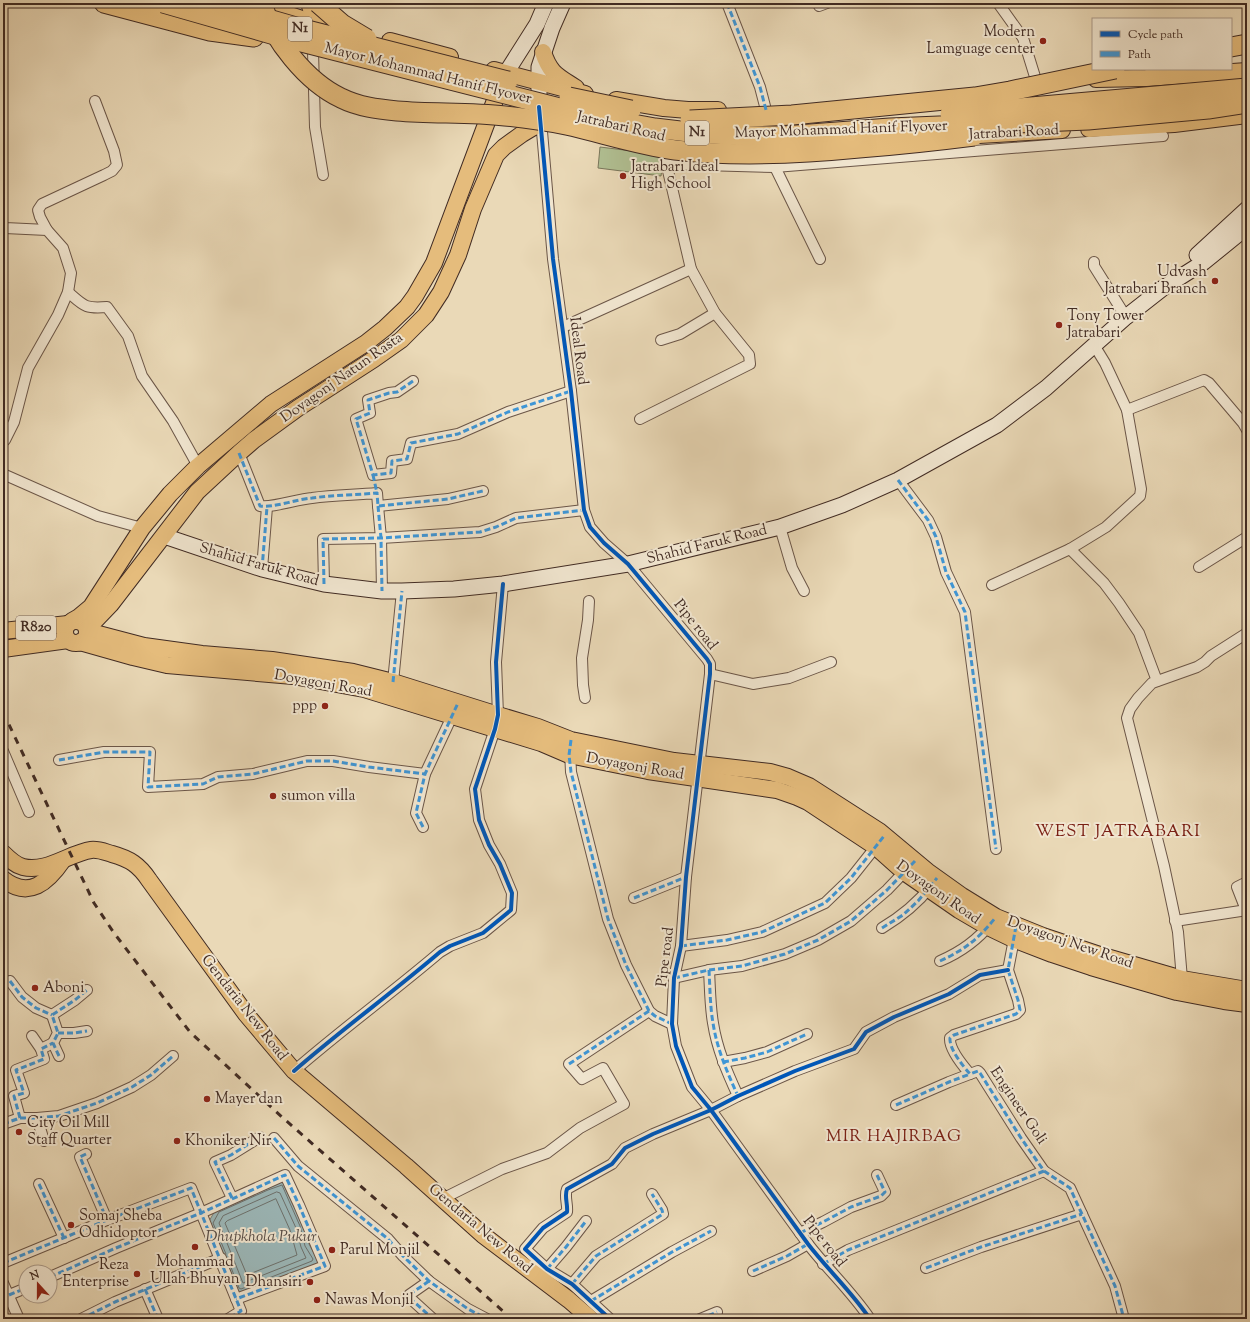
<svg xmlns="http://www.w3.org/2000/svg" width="1250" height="1322" viewBox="0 0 1250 1322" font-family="'Sorts Mill Goudy',serif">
	<rect width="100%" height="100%" fill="#ead9b7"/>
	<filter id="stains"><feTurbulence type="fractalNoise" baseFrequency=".005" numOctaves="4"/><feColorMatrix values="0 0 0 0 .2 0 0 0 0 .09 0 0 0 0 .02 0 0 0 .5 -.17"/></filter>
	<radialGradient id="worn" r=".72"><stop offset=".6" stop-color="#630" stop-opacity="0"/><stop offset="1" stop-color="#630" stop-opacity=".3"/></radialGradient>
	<polygon fill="#b1c093" stroke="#79765b" points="600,147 664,155 661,176 598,168"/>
	<polygon fill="#9cb8b9" stroke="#78807d" points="284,1179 304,1225 309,1244 319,1263 238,1295 208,1223 216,1209"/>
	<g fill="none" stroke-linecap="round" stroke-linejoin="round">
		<g stroke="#6e726e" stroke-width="1">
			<polygon points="277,1192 280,1193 296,1228 301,1247 306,1258 243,1283 219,1223 223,1216"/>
			<polygon points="276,1199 290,1230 297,1255 247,1275 225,1223 227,1221"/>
			<polyline points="226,1254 213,1223 219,1212 268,1190 282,1185 300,1226 305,1246 313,1259 312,1261 241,1289 239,1288 227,1257"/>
		</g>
		<g stroke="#6b5648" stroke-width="12">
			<g id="minor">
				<polyline points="727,3 760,87 766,110"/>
				<polyline points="998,3 1023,38 1036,80"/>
				<polyline points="819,6 827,3"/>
				<polyline points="313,51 315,127 323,175"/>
				<path d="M541 120 553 259 571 391 584 510 590 527 604 543 628 564 707 659 710 664V674L686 877 681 946 674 978 672 1024 676 1046 692 1087 711 1110 808 1244C828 1270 852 1292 870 1319"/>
				<polyline points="666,164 775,167 1163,136"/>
				<polyline points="775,167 820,259"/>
				<polyline points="3,226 5,228 47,230 63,248 71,273 68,292 58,315 28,368 14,422 5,440 3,442"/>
				<polyline points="47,230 40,217 38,210 42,204 104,175 112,171 117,165 114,151 95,101"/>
				<polyline points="1094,262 1094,266 1126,317"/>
				<path d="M68 292C84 306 85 309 107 307L128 336 142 376 173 421 198 466"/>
				<polyline points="563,327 691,269"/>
				<polyline points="661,340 680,334 715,313"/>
				<polyline points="413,381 397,392 389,393 368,400 370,413 356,419 373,475 391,473 392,461 407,459 411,443 458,434 508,412 571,391"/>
				<polyline points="1127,410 1204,380 1209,383 1243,423 1247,430"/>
				<polyline points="640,419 750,364 749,355 715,313 691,269 665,158"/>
				<path d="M239 453 260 506C274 508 297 499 312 498 334 495 356 495 377 493L378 506 448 499 483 491"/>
				<polyline points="3,474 98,516 142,528"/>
				<polyline points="898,480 928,520 936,537 946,572 965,612 996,849"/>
				<polyline points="378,506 381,538 382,591"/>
				<polyline points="780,527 792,568 804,591"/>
				<polyline points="1070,549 1104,583 1119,603 1139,633 1157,681"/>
				<polyline points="1199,567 1247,537"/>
				<polyline points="262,569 267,507"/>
				<polyline points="324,584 323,539 381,538 480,532 496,527 516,518 584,510"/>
				<polyline points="992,585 1070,549 1106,527 1140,496 1141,489 1127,410 1105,363 1094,345"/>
				<polyline points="710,674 753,684 789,678 831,662"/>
				<polyline points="393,682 402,591"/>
				<polyline points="585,698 583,685 582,658 588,620 589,601"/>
				<polyline points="3,751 29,812"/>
				<polyline points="570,751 571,772 608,919 626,965 649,1011 655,1016 672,1024"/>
				<polyline points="59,760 104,752 150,752 148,787 203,784 218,777 253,774 307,761 333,761 369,767 425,774"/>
				<polyline points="423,827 416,813 425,774 454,712"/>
				<polyline points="634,898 686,877"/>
				<polyline points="1246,910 1237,887 1247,882"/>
				<polyline points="1175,921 1247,910"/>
				<path d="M882 928C902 916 917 904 931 886"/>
				<path d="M1015 934 1008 970 1018 1000 1020 1010 1016 1014 954 1035 950 1038C949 1049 963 1066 970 1074L978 1071 980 1073 1021 1138 1044 1171 1070 1188 1115 1286 1124 1319"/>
				<polyline points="681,946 727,940 762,932 825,903 851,878 878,844"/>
				<path d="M940 961C961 952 977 941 991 923"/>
				<path d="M709 970C710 987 710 1006 713 1023 717 1049 727 1072 738 1096"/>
				<polyline points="674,978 709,970 742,966 785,954 818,940 851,921 887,890 908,868"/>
				<polyline points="1182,979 1178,932 1164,866 1127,718 1130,709 1138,698 1152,683 1197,667 1205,662 1211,656 1247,633"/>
				<polyline points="10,981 22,997 36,1008 52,1015"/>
				<polyline points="58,1033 74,1033 87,1031"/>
				<polyline points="32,1036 41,1049"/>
				<polyline points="59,1056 53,1043 58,1033 52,1015 75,1000 87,990"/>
				<polyline points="723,1062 745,1058 767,1052 807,1034"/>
				<path d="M294 1071C341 1030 392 993 440 952L450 946 483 933 511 910 512 893 500 864 489 845 479 820 475 789 495 729 498 715 496 662 503 584"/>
				<polyline points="896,1105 949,1082 970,1074"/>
				<polyline points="20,1118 14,1096 24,1093 16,1070 44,1059 41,1049 53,1043"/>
				<polyline points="37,1118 44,1141"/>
				<polyline points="3,1124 20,1118 37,1118 59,1116 97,1103 132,1087 151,1075 173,1056"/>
				<polyline points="274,1138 298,1166 388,1239 403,1256 429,1281 468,1309 487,1319"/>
				<polyline points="86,1154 80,1157 107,1220"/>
				<polyline points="39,1184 64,1238"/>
				<polyline points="232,1198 215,1162 231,1155 260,1137"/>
				<polyline points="442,1199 502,1169 547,1153 580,1128 624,1104 603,1068 582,1079 569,1064 649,1011"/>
				<polyline points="800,1233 823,1222 851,1207 881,1196 885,1192 877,1175"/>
				<polyline points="3,1263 107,1220 191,1188 241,1311 228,1319"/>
				<polyline points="823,1264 848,1250 1044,1171"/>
				<polyline points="926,1268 981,1247 1082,1214"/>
				<polyline points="547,1269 566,1247 586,1221"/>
				<polyline points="753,1271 787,1256 808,1244"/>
				<polyline points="50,1277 116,1248 201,1213 285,1175 299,1205 325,1266 236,1299"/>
				<polyline points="429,1281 409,1295 411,1299 433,1319"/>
				<polyline points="3,1283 19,1319"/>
				<polyline points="572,1284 596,1256 663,1214 662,1210 652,1194"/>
				<polyline points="145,1289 158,1319"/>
				<polyline points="9,1295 26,1288"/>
				<polyline points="591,1301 672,1252 711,1231"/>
				<polyline points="81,1319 115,1302 221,1258"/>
				<path d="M610 1319 572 1284 547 1269 525 1249 543 1228 567 1212C568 1204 564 1196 567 1189L612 1164 625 1148 653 1134 711 1110 738 1096 795 1071 854 1049 866 1032 894 1017 949 994 980 975 1008 970"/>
				<polyline points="700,1319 717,1312"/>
			</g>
		</g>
		<g stroke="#412b23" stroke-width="17">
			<g id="secondary">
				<polyline points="501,85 506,73 537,24 546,3"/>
				<polyline points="539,107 539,67 552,28 563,3"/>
				<polyline points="1197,255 1247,209"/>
				<polyline points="164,536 262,569 324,584 382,591 402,591 454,589 503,584 628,564 780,527 842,505 898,480 997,425 1046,388 1126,317 1163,288 1204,262 1247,227"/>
			</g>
		</g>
		<g stroke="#412b23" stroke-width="18">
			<g id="primary">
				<polyline points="141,3 165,9"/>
				<polyline points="254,3 311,22"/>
				<polyline points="309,3 312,12 321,25 340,29"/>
				<polyline points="390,41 450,57"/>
				<path d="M543 52C550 74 558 76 576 88"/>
				<polyline points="494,70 585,94"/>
				<polyline points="1096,79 1146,78 1247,71"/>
				<polyline points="616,100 664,108 688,110 718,110"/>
				<polyline points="1089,129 1174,124 1247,115"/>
				<polyline points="962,136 1062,130"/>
				<circle cx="76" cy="632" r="11"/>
				<polyline points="72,621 79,617 91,607 142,528 170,494 198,466 271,404 366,343 385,328 407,307 415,296 434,263 497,95"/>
				<polyline points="87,629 111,604 197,492 239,453 254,440 298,408 374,359 401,340 426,315 441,292 458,255 473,209 496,155 504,147 522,134 532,128 550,120"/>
				<polyline points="3,631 68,624"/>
				<polyline points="87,631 144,646 202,654 272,660 353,672 393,682 498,715 538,727 571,740 674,761 770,772 788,777 809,786 879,831 927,871 962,896 996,917 1043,936 1103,956 1182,979 1247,990"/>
				<polyline points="80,642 133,657 167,665 293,676 364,689 541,743 569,755 648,771 777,790 797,797 808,802 876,847 904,872 959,910 988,927 1013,939 1052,954 1091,967 1177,992 1224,1001 1247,1004"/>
				<polyline points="3,649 68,640"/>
				<path d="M3 853C9 859 15 865 23 867 46 873 70 853 91 850 98 849 105 852 112 854 130 859 139 865 149 880L246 1014 294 1071 406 1166 483 1235 569 1300 591 1319"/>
				<path d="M3 879C29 900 48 882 63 860"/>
			</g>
		</g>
		<g stroke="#412b23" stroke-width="21">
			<g id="motorway">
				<polyline points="104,3 210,31 254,37"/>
				<polyline points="1231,47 1247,44"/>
			</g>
		</g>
		<use href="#minor" stroke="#f1e6d0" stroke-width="10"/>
		<use href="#secondary" stroke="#f1e6d0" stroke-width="15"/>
		<use href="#primary" stroke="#e5bc7c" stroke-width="16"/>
		<use href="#motorway" stroke="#e5bc7c" stroke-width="19"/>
		<polyline stroke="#412b23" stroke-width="3" stroke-dasharray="7 7" stroke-linecap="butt" points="3,712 94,903 114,933 190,1032 282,1117 512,1319"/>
		<g stroke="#412b23" stroke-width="21" stroke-linecap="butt">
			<g id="motorway-bridge">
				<polyline points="163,3 278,36 595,117 655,128 697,133 745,136 784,136 890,128 1088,120 1208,109 1247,103"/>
				<polyline points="212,3 303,29 508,81"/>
				<path d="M262 3C272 39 307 82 341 98 359 107 378 109 397 111 433 114 469 112 505 116 525 118 546 121 566 125 602 133 638 145 675 150 736 157 798 154 859 148 897 145 935 141 974 136"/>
				<polyline points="318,3 342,24 367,39"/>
				<polyline points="569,97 631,110"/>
				<polyline points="950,114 1247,88"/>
				<polyline points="690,120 792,115 975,97 1010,91 1115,69"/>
			</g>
		</g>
		<use href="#motorway-bridge" stroke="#e5bc7c" stroke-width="19"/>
		<g stroke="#3f96d6" stroke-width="3" stroke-dasharray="6 3" stroke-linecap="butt">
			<polyline points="727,3 760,87 766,110"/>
			<polyline points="413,381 397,392 389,393 368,400 370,413 356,419 373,475 391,473 392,461 407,459 411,443 458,434 508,412 571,391"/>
			<path d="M239 453 260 506C274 508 297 499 312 498 334 495 356 495 377 493L378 506 448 499 483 491"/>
			<polyline points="373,475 377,493"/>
			<polyline points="898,480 928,520 936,537 946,572 965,612 996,849"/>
			<polyline points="378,506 381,538 382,591"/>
			<polyline points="262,569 267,507"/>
			<polyline points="324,584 323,539 381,538 480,532 496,527 516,518 584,510"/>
			<polyline points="393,682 402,591"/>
			<polyline points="571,740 569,755 571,772 608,919 626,965 649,1011 655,1016 672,1024"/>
			<polyline points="59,760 104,752 150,752 148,787 203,784 218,777 253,774 307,761 333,761 369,767 425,774"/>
			<polyline points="423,827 416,813 425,774 458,703"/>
			<polyline points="634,898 686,877"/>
			<path d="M1016 926 1008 970 1018 1000 1020 1010 1016 1014 954 1035 950 1038C949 1049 963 1066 970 1074L978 1071 980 1073 1021 1138 1044 1171 1070 1188 1115 1286 1124 1319"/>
			<polyline points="882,928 903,915 918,901 937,878"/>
			<polyline points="681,946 727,940 762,932 825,903 851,878 884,836"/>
			<path d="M940 961C966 949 978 939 996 917"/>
			<path d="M709 970C710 987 710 1006 713 1023 717 1049 727 1072 738 1096"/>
			<polyline points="674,978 709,970 742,966 785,954 818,940 851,921 887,890 915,861"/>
			<polyline points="10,981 22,997 36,1008 52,1015"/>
			<polyline points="58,1033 74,1033 87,1031"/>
			<polyline points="59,1056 53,1043 58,1033 52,1015 75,1000 87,990"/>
			<polyline points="723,1062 745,1058 767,1052 807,1034"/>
			<polyline points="569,1064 649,1011"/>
			<polyline points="896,1105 949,1082 970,1074"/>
			<polyline points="20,1118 14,1096 24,1093 16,1070 44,1059 41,1049 53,1043"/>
			<polyline points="3,1124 20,1118 37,1118 59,1116 97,1103 132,1087 151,1075 173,1056"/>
			<polyline points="274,1138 298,1166 388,1239 403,1256 429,1281 468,1309 487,1319"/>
			<polyline points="86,1154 80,1157 107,1220"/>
			<polyline points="39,1184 64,1238"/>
			<polyline points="232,1198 215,1162 231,1155 260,1137"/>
			<polyline points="800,1233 823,1222 851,1207 881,1196 885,1192 877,1175"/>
			<polyline points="3,1263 107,1220 191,1188 241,1311 228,1319"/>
			<polyline points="823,1264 848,1250 1044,1171"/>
			<polyline points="926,1268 981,1247 1082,1214"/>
			<polyline points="547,1269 566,1247 586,1221"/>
			<polyline points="753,1271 787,1256 808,1244"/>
			<polyline points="50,1277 116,1248 201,1213 285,1175 299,1205 325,1266 236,1299"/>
			<polyline points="429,1281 409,1295 411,1299 433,1319"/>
			<polyline points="572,1284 596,1256 663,1214 662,1210 652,1194"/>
			<polyline points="145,1289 158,1319"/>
			<polyline points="9,1295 26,1288"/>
			<polyline points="591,1301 672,1252 711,1231"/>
			<polyline points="81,1319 115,1302 221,1258"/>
			<polyline points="700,1319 717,1312"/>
		</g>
		<g stroke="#f1e6d0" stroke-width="6">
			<g id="cycleway">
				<path d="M539 107 553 259 571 391 584 510 590 527 604 543 628 564 707 659 710 664V674L686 877 681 946 674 978 672 1024 676 1046 692 1087 711 1110 808 1244C828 1270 852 1292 870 1319"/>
				<path d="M294 1071C341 1030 392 993 440 952L450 946 483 933 511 910 512 893 500 864 489 845 479 820 475 789 495 729 498 715 496 662 503 584"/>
				<path d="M610 1319 572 1284 547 1269 525 1249 543 1228 567 1212C568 1204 564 1196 567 1189L612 1164 625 1148 653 1134 711 1110 738 1096 795 1071 854 1049 866 1032 894 1017 949 994 980 975 1008 970"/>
			</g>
		</g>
		<use href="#cycleway" stroke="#0057b8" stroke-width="4"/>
	</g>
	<g fill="#8f2418" stroke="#f1e6d0" stroke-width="1.5">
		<circle cx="1043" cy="41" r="4"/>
		<circle cx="623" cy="176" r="4"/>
		<circle cx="1215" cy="281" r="4"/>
		<circle cx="1059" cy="325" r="4"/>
		<circle cx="325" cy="706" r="4"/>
		<circle cx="273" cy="796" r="4"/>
		<circle cx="35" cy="988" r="4"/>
		<circle cx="207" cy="1099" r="4"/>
		<circle cx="19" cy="1132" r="4"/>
		<circle cx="177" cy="1141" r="4"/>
		<circle cx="71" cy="1225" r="4"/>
		<circle cx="195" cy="1247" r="4"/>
		<circle cx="332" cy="1250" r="4"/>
		<circle cx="137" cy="1274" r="4"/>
		<circle cx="310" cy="1282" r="4"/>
		<circle cx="317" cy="1300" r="4"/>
	</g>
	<g text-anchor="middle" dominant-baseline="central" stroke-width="4" stroke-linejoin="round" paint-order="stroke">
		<g fill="#f1e6d0" stroke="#766357" stroke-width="1">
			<rect x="288" y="17" width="24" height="24" rx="3"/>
			<rect x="685" y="121" width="24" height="24" rx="3"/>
			<rect x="16" y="616" width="40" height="24" rx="3"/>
		</g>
		<g font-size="14" font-weight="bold" fill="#412b23">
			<text x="300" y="29">N1</text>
			<text x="697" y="133">N1</text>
			<text x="36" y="628">R820</text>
		</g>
		<g font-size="15" fill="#412b23" stroke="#f1e6d0" text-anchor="start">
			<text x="1035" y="32" text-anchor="end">Modern<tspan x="1035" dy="17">Lamguage center</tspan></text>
			<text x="631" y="167">Jatrabari Ideal<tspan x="631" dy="17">High School</tspan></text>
			<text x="1207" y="272" text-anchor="end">Udvash<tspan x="1207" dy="17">Jatrabari Branch</tspan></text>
			<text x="1067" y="316">Tony Tower<tspan x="1067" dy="17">Jatrabari</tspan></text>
			<text x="317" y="706" text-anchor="end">ppp</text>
			<text x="281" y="796">sumon villa</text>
			<text x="43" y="988">Aboni</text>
			<text x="215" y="1099">Mayer dan</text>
			<text x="27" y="1123">City Oil Mill<tspan x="27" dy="17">Staff Quarter</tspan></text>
			<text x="185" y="1141">Khoniker Nir</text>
			<text x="79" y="1216">Somaj Sheba<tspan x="79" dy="17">Odhidoptor</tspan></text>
			<text x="340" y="1250">Parul Monjil</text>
			<text x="195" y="1262" text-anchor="middle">Mohammad<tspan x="195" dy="17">Ullah Bhuyan</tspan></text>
			<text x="129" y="1265" text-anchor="end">Reza<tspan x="129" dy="17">Enterprise</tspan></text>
			<text x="302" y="1282" text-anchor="end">Dhansiri</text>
			<text x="325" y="1300">Nawas Monjil</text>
		</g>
		<g font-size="15" fill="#412b23" stroke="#f1e6d0">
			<text transform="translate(428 74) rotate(14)">Mayor Mohammad Hanif Flyover</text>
			<text transform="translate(621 127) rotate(13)">Jatrabari Road</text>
			<text transform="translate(841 130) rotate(-2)">Mayor Mohammad Hanif Flyover</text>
			<text transform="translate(1014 133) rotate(-3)">Jatrabari Road</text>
			<text transform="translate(578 351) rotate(83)">Ideal Road</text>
			<text transform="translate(342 378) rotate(-35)">Doyagonj Natun Rasta</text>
			<text transform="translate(707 545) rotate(-14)">Shahid Faruk Road</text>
			<text transform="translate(259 565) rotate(16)">Shahid Faruk Road</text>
			<text transform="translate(695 625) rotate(51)">Pipe road</text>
			<text transform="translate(323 684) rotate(10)">Doyagonj Road</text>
			<text transform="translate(635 767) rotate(10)">Doyagonj Road</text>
			<text transform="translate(938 893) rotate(35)">Doyagonj Road</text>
			<text transform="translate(1070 943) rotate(19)">Doyagonj New Road</text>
			<text transform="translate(666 957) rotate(-83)">Pipe road</text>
			<text transform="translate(244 1008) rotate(52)">Gendaria New Road</text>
			<text transform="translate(1018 1106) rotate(56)">Engineer Goli</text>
			<text transform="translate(480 1229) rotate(40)">Gendaria New Road</text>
			<text transform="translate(824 1242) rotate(52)">Pipe road</text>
		</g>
		<g font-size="16" font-style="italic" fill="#584e48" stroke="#f1e6d0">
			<text x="261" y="1237">Dhupkhola Pukur</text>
		</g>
		<g font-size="17" letter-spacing="1" fill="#7a1f14" stroke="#f1e6d0">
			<text x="1118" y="832">WEST JATRABARI</text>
			<text x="894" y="1137">MIR HAJIRBAG</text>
		</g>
	</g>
	<rect width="1250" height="1322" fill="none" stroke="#ead9b7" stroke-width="16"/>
	<rect x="4" y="4" width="1242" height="1314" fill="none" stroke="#412b23" stroke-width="2"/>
	<rect x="8" y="8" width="1234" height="1306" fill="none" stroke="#412b23"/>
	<rect x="1092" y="18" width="140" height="52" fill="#f1e6d0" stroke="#ab9b8b"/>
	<rect x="1100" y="31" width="20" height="6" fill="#0057b8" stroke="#ab9b8b"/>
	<text x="1128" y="38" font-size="12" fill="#412b23">Cycle path</text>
	<rect x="1100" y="51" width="20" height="6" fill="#3f96d6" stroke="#ab9b8b"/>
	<text x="1128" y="58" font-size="12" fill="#412b23">Path</text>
	<g transform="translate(38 1284) rotate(339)"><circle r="19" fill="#f1e6d0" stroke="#ab9b8b"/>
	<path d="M0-3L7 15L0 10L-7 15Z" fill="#8f2418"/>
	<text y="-6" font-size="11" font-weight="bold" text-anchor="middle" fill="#412b23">N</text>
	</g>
	<rect width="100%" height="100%" filter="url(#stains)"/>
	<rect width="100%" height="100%" fill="url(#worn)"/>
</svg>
